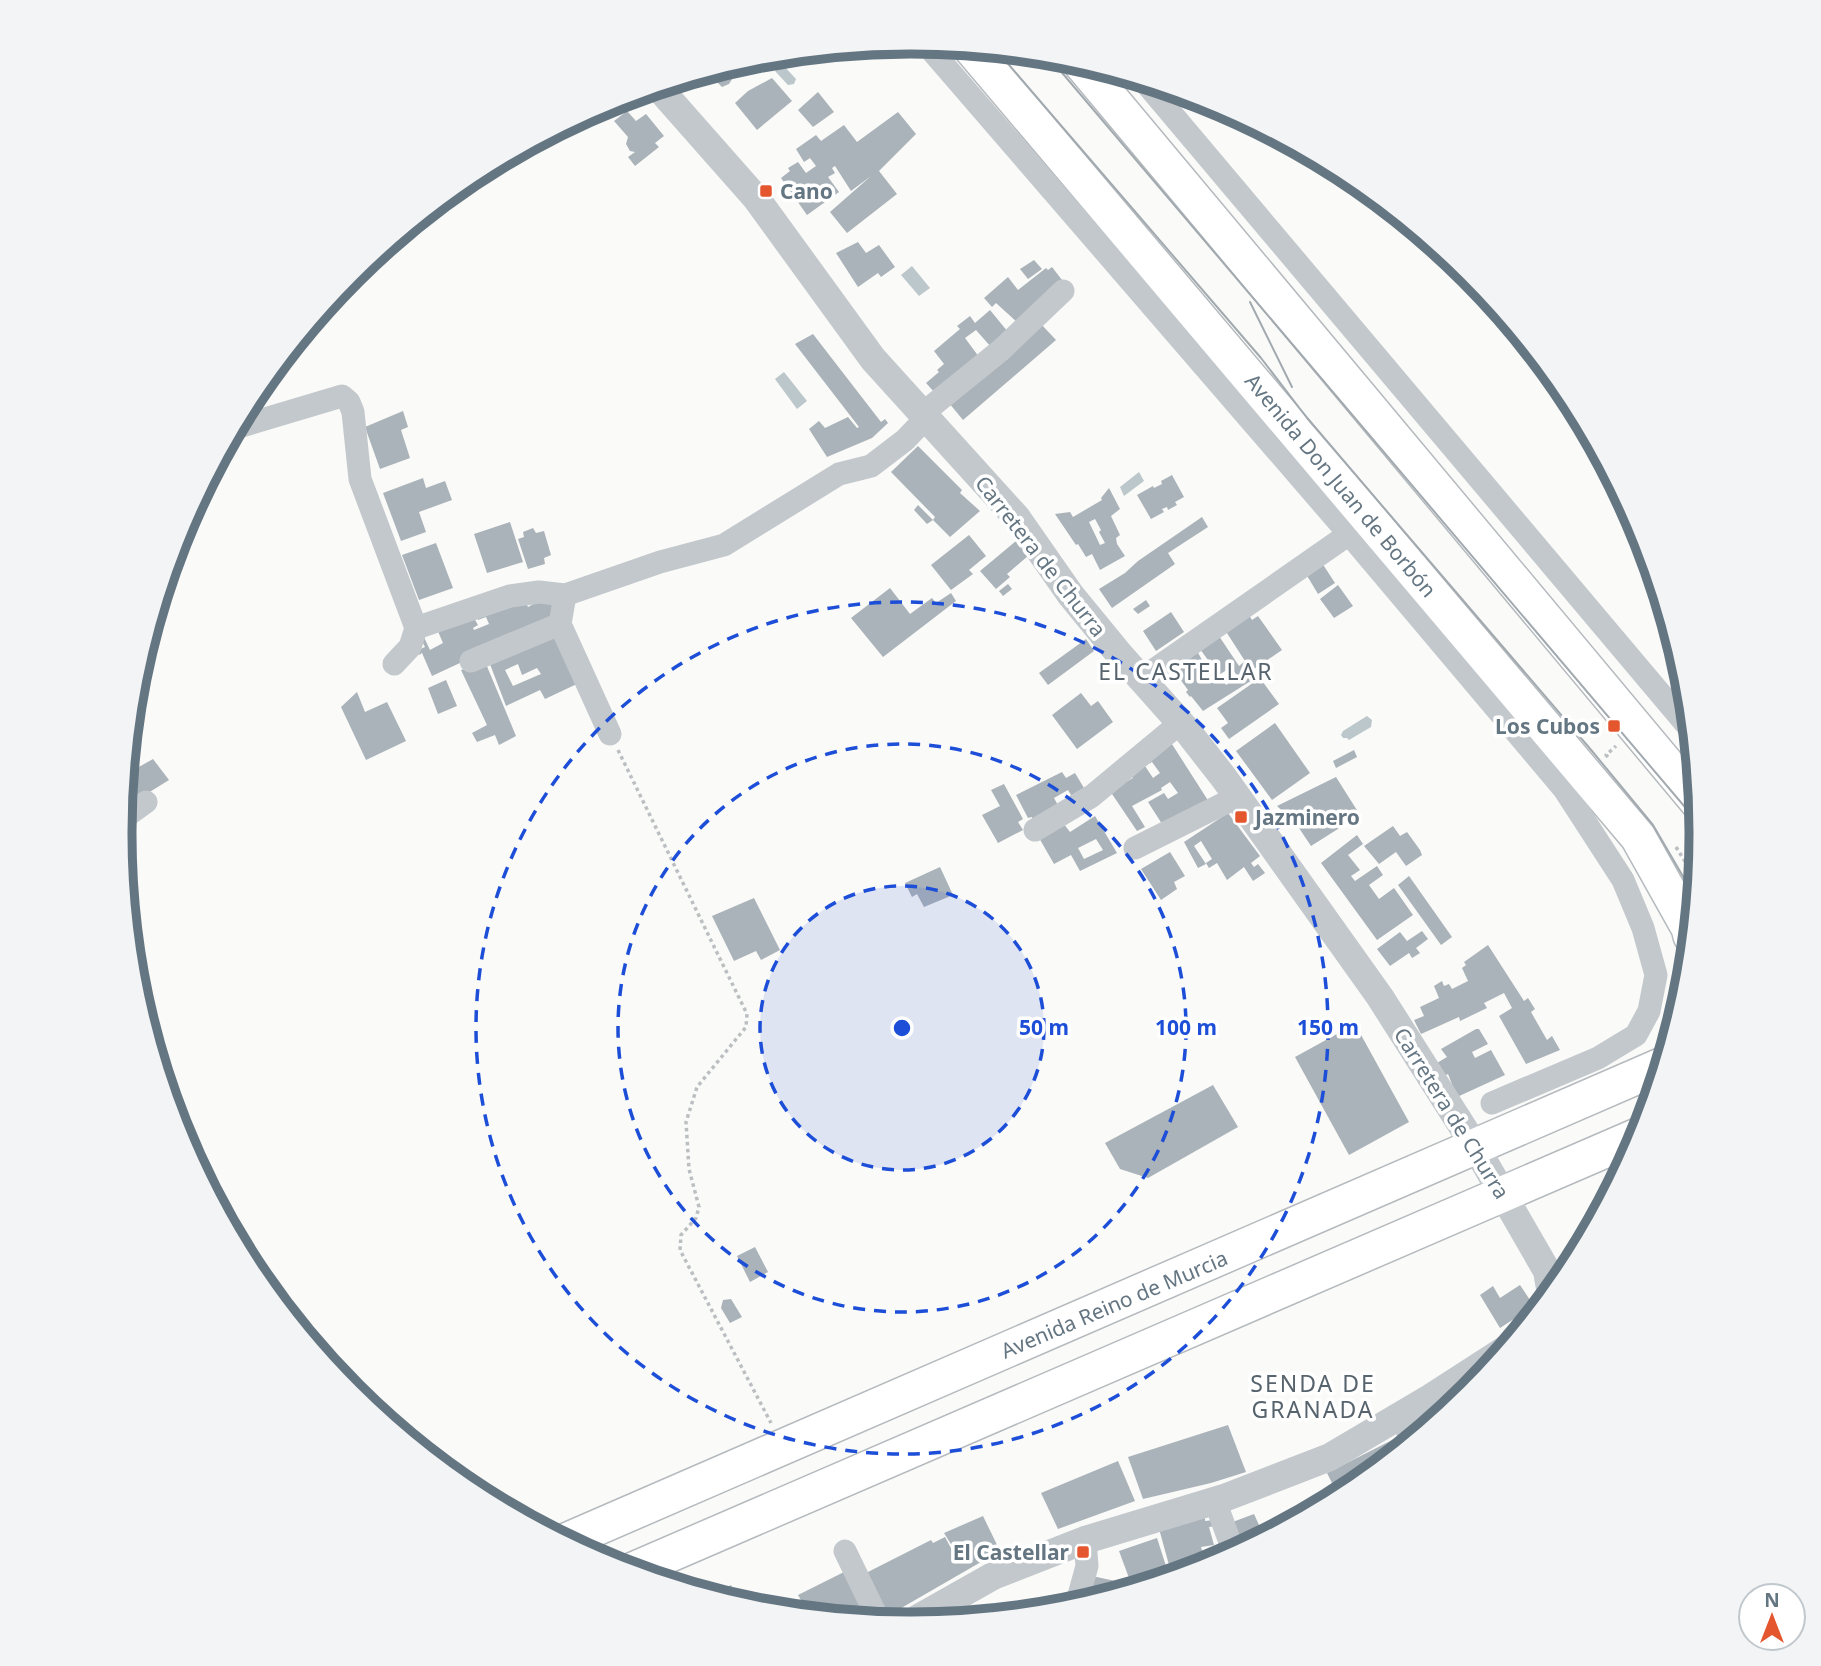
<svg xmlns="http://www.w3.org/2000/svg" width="1821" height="1666" viewBox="0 0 1821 1666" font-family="'Noto Sans',sans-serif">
	<rect width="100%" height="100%" fill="#fafaf8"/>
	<g fill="#bbc7cb">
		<polygon points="782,64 796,79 794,84 788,85 775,71"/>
		<polygon points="912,266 930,288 919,296 901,275"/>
		<polygon points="784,372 807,401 797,409 775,379"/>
		<polygon points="1139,472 1144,481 1124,496 1120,487"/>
		<polygon points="1367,716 1372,720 1371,727 1349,740 1347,738 1343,738 1341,735 1343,731"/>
	</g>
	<g fill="#aab3b9" fill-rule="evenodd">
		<polygon points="725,67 734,76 729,84 722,87 707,72"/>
		<polygon points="772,78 792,101 757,130 735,103 748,91"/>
		<polygon points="818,92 834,112 813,127 798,110"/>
		<polygon points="620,98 622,102 597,123 588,113"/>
		<polygon points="627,111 636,121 646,114 664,136 655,143 659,147 635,166 628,157 635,152 630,151 626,144 628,137 614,121"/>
		<polygon points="898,112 916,134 879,171 897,194 847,233 830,212 871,176 851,191 835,166 832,168 835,173 828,177 839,192 807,215 781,178 790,171 788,168 798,162 806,173 816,166 810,158 804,162 796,149 816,135 821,141 844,125 857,142"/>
		<polygon points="858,242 866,253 879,245 895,267 881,277 878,273 858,287 836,253"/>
		<polygon points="1034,260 1042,269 1028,279 1020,269"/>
		<polygon points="1052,267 1062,280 1019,324 996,303 992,307 984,298 1008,277 1018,290 1046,268 1048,270"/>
		<polygon points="990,310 1008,332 991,347 976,330 965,338 982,361 936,394 926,383 939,372 937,370 944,364 934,351 960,329 957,326 970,316 975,323"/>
		<polygon points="1041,324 1056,340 963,420 949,403"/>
		<polygon points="813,334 881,422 885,419 888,423 872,438 827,457 809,429 819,421 825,428 848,417 857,428 859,427 795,344"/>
		<polygon points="403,411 408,427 401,430 410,458 380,469 365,427"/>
		<polygon points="918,446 962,490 960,493 980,511 950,537 933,520 935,517 891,472"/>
		<polygon points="1172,475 1184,497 1175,502 1177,505 1168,510 1167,507 1162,509 1164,512 1151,519 1137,495 1153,486 1154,488 1162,484 1161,481"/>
		<polygon points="423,478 426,488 445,481 452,500 419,512 426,532 401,541 383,493"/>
		<path d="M1109 488 1120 509 1111 516 1120 535 1116 538 1117 544 1125 556 1100 570 1092 554 1086 557 1078 544 1076 545 1055 514 1070 512 1073 517 1102 500 1101 498ZM1095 519 1101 530 1099 532 1105 543 1100 545 1089 522Z"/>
		<polygon points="918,505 933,520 927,524 914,510"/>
		<polygon points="1202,517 1208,527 1168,553 1175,564 1112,608 1099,589 1125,573 1138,561"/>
		<polygon points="510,522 523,562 487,573 474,534"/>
		<polygon points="533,528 536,533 544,531 551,555 544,558 545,564 528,569 518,539 524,537 523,532"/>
		<polygon points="969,535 986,556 969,570 973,574 951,590 931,565"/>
		<polygon points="1016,541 1028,556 1007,574 1010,577 996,589 980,571"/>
		<polygon points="436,543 453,588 419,600 402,555"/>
		<polygon points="1322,563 1335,583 1318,594 1306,574"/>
		<polygon points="1008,584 1012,589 1003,596 999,591"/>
		<polygon points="1338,585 1353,606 1334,618 1320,599"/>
		<polygon points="890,588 910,614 932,598 936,603 951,593 956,601 883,657 851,618"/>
		<polygon points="550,595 557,618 432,676 422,653 419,655 416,651 425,647 420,637 423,635 430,650 443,643 437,629 474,618 478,625 473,628 474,630 489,624 486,617 478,620 476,615 525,601 528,607"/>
		<polygon points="1146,600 1150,606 1138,614 1133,609"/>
		<polygon points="1171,612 1184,632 1156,651 1143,631"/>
		<polygon points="1249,615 1252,620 1258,616 1282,650 1254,669 1251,668 1257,677 1203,711 1191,696 1190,697 1186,692 1188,690 1174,671 1183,664 1182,661 1197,651 1202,660 1197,663 1201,669 1206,665 1213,676 1210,679 1211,680 1215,677 1217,681 1221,678 1226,685 1238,677 1231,667 1219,675 1197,645 1217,633 1239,666 1245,661 1225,630"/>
		<path d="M557 635 579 683 545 699 540 690 506 706 488 659ZM518 664 522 675 537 668 541 674 513 686 505 670Z"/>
		<polygon points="1086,639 1094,651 1048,685 1039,673"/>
		<polygon points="486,664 516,736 499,745 495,735 477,742 472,733 487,725 461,670"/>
		<polygon points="1260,678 1279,704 1229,739 1221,728 1228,723 1217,708"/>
		<polygon points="446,680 457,706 438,714 428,688"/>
		<polygon points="357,692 365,712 387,702 406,741 366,760 341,707"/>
		<polygon points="1081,693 1091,706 1098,701 1113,722 1077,749 1052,715"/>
		<polygon points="1275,723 1310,773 1272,800 1236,751"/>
		<path d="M1170 741 1209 802 1164 827 1148 802 1164 793 1168 799 1178 793 1170 782 1161 788 1162 790 1132 806 1145 827 1137 831 1110 791 1133 778 1130 774ZM1152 762 1160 773 1153 778 1145 766Z"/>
		<polygon points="128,747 133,755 130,757 137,768 153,759 169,780 140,798 125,776"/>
		<polygon points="1354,750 1357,757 1336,768 1333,761"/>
		<polygon points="1062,772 1066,778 1075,773 1087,793 1074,800 1068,790 1054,798 1060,809 1034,823 1032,817 1028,818 1016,795"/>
		<polygon points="1336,777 1360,815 1311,846 1297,825 1277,806"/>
		<polygon points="1004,784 1023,819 1018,822 1023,830 998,843 982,815 1000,806 991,790"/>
		<polygon points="1228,813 1260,856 1251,863 1254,867 1258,864 1265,873 1253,881 1244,867 1227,880 1217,863 1209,868 1206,863 1212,859 1201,841 1194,846 1206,864 1198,868 1184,842"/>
		<path d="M1095 816 1117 853 1080 871 1071 855 1054 864 1038 836 1063 823 1070 832ZM1096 839 1103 850 1084 859 1078 848Z"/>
		<polygon points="1393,826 1400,836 1407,832 1420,850 1422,855 1406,866 1396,852 1379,864 1364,846"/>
		<polygon points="1357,835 1363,844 1348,855 1360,870 1351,876 1355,881 1377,866 1383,875 1369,885 1379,899 1394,888 1413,915 1377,940 1321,863"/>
		<polygon points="1170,852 1185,876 1174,882 1177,889 1161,900 1141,869"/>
		<polygon points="940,867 953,895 924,907 917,894 912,897 905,883"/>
		<polygon points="1409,876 1452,937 1441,945 1398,885"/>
		<polygon points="754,898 780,950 761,960 756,951 734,961 712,916"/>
		<polygon points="1422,931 1428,939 1416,948 1420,953 1412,958 1409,953 1390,966 1377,949 1400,932 1407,941"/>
		<polygon points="1488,945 1524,1001 1528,998 1535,1009 1531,1012 1547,1040 1552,1036 1560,1050 1526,1064 1499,1016 1512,1008 1504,993 1484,1003 1487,1008 1460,1021 1459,1017 1421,1034 1414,1020 1424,1016 1420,1007 1439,998 1434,986 1442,981 1444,986 1449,984 1452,989 1468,981 1462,968 1466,965 1464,962"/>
		<polygon points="1355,1024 1409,1122 1349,1155 1295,1057"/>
		<polygon points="1476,1029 1479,1029 1488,1044 1472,1052 1475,1058 1491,1050 1505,1075 1457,1097 1448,1074 1444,1076 1437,1063 1447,1057 1441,1049"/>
		<polygon points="1213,1085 1238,1127 1148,1178 1120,1169 1105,1143"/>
		<polygon points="755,1247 768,1272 750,1282 737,1256"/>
		<polygon points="1520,1285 1534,1306 1500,1328 1480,1295 1493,1286 1500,1298"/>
		<polygon points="731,1299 742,1317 730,1323 721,1308 723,1300"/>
		<polygon points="1458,1400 1459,1401 1419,1434 1415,1427"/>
		<polygon points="1228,1425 1246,1472 1211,1483 1143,1499 1128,1457"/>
		<polygon points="1402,1435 1406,1444 1350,1491 1339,1497 1327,1473"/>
		<polygon points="1118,1461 1135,1501 1058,1529 1041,1493"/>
		<polygon points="1254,1514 1264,1536 1254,1542 1238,1545 1230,1523"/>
		<polygon points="1205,1515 1205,1521 1214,1520 1215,1526 1209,1527 1214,1545 1201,1547 1207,1566 1172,1576 1158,1525"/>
		<polygon points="983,1516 1000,1551 884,1618 864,1574 931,1540 933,1543 945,1537 952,1550 954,1549 944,1533"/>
		<polygon points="1157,1538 1166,1566 1129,1578 1119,1551"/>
		<polygon points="848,1570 873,1620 809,1614 798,1595"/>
		<polygon points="1092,1576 1120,1582 1117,1593 1087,1602"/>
		<polygon points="731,1585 742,1605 711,1595"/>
		<polygon points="785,1601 792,1612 762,1609"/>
	</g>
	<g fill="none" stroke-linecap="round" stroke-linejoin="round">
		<g stroke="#b5babe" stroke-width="38">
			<g id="primary">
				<polyline points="971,48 1638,837 1689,928 1691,936"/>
				<polyline points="1080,62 1698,802"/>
				<polyline points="566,1541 1663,1065"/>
				<polyline points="631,1571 1642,1134"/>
			</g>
		</g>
		<g stroke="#bbbfc2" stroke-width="3.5" stroke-dasharray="3.5 3.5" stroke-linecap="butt">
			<polyline points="618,750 747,1014 746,1027 697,1087 686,1122 689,1169 699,1207 696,1218 681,1235 680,1250 771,1423"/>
			<polyline points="1608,757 1606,755 1616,746"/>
			<polyline points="1690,826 1701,839"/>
			<polyline points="1676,847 1697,881"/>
		</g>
		<g stroke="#c3c8cc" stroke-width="23">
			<polyline points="925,43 1349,534 1564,789 1623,880 1643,928 1656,975 1649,1011 1636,1035 1598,1058 1492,1103"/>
			<polyline points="1144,81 1691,730"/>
			<polyline points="922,414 1001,350 1063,291"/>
			<polyline points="235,428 342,396 349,402 353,412 360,479 416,628 410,647 394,664"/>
			<polyline points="565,595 560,624 610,734"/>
			<polyline points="416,628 510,596 539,592 565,595 660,562 724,545 839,474 871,466 905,440 926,418"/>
			<polyline points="471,661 560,624"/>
			<polyline points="1141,679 1349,534"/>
			<polyline points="121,820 146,802"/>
			<polyline points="1035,830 1092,796 1180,723"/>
			<polyline points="1135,848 1237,797"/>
			<polyline points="1400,1416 1412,1440"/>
			<polyline points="1215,1501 1234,1553"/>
			<polyline points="845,1551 879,1621"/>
			<polyline points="1076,1606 1087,1566 1085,1540"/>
		</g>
		<g stroke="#c3c8cc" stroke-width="28">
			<polyline points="658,87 756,198 873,359 1017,518 1070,594 1120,655 1185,728 1224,778 1380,997 1476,1148 1547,1271 1551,1294"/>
			<polyline points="908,1624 993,1576 1085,1540 1224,1498 1330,1457 1430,1398 1506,1349"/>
		</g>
		<use href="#primary" stroke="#fff" stroke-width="35"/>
		<g stroke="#a2aab0" stroke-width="2">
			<polyline points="997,51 1261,358 1307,418 1592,751 1653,825 1695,897"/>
			<polyline points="1047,55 1701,826"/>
			<polyline points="1250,302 1292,387"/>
		</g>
	</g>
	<circle cx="902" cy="1028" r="142" fill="#1d4ed8" fill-opacity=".12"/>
	<g fill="none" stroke="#1d4ed8" stroke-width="3.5" stroke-dasharray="12 9">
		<circle cx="902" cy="1028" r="142"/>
		<circle cx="902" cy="1028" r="284"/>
		<circle cx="902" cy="1028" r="426"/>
	</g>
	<g fill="#e4572e" stroke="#fff" stroke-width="2.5">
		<rect x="759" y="184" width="14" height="14" rx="3.5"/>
		<rect x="1607" y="719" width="14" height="14" rx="3.5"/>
		<rect x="1234" y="810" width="14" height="14" rx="3.5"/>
		<rect x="1076" y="1545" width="14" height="14" rx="3.5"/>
	</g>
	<g text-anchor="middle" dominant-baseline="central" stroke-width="7" stroke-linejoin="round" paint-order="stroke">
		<g font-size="21" font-weight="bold" fill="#657683" stroke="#fff" text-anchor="start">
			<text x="780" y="191">Cano</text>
			<text x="1600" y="726" text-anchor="end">Los Cubos</text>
			<text x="1255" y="817">Jazminero</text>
			<text x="1069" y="1552" text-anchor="end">El Castellar</text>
		</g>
		<g font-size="21" fill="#657683" stroke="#fff">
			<text transform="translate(1341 485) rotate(50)">Avenida Don Juan de Borbón</text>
			<text transform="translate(1041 556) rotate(52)">Carretera de Churra</text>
			<text transform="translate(1452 1113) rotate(58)">Carretera de Churra</text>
			<text transform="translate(1114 1304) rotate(-23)">Avenida Reino de Murcia</text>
		</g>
		<g font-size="23" letter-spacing="2" fill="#57646e" stroke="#fff">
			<text x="1186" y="671">EL CASTELLAR</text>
			<text x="1313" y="1383">SENDA DE<tspan x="1313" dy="26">GRANADA</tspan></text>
		</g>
	</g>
	<path d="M0 0H1821V1666H0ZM910 54H911A778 778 0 0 1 1689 832V834A778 778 0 0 1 911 1612H910A778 778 0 0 1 132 834V832A778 778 0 0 1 910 54Z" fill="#f3f4f5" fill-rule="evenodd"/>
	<path fill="none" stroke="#657683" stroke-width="9" d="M910 54H911A778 778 0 0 1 1689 832V834A778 778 0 0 1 911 1612H910A778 778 0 0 1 132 834V832A778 778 0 0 1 910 54Z"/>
	<circle cx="902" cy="1028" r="10" fill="#1d4ed8" stroke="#fff" stroke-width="3.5"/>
	<g font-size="21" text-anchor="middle" font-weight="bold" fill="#1d4ed8" stroke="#fff" stroke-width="7" stroke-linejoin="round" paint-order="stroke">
		<text x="1044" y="1035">50 m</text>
		<text x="1186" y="1035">100 m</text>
		<text x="1328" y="1035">150 m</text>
	</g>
	<g transform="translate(1772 1617)"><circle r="33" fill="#ffffff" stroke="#c1c8cd" stroke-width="2"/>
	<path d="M0-5L12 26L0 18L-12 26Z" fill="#e4572e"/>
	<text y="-10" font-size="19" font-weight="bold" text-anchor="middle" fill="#657683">N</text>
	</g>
</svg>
